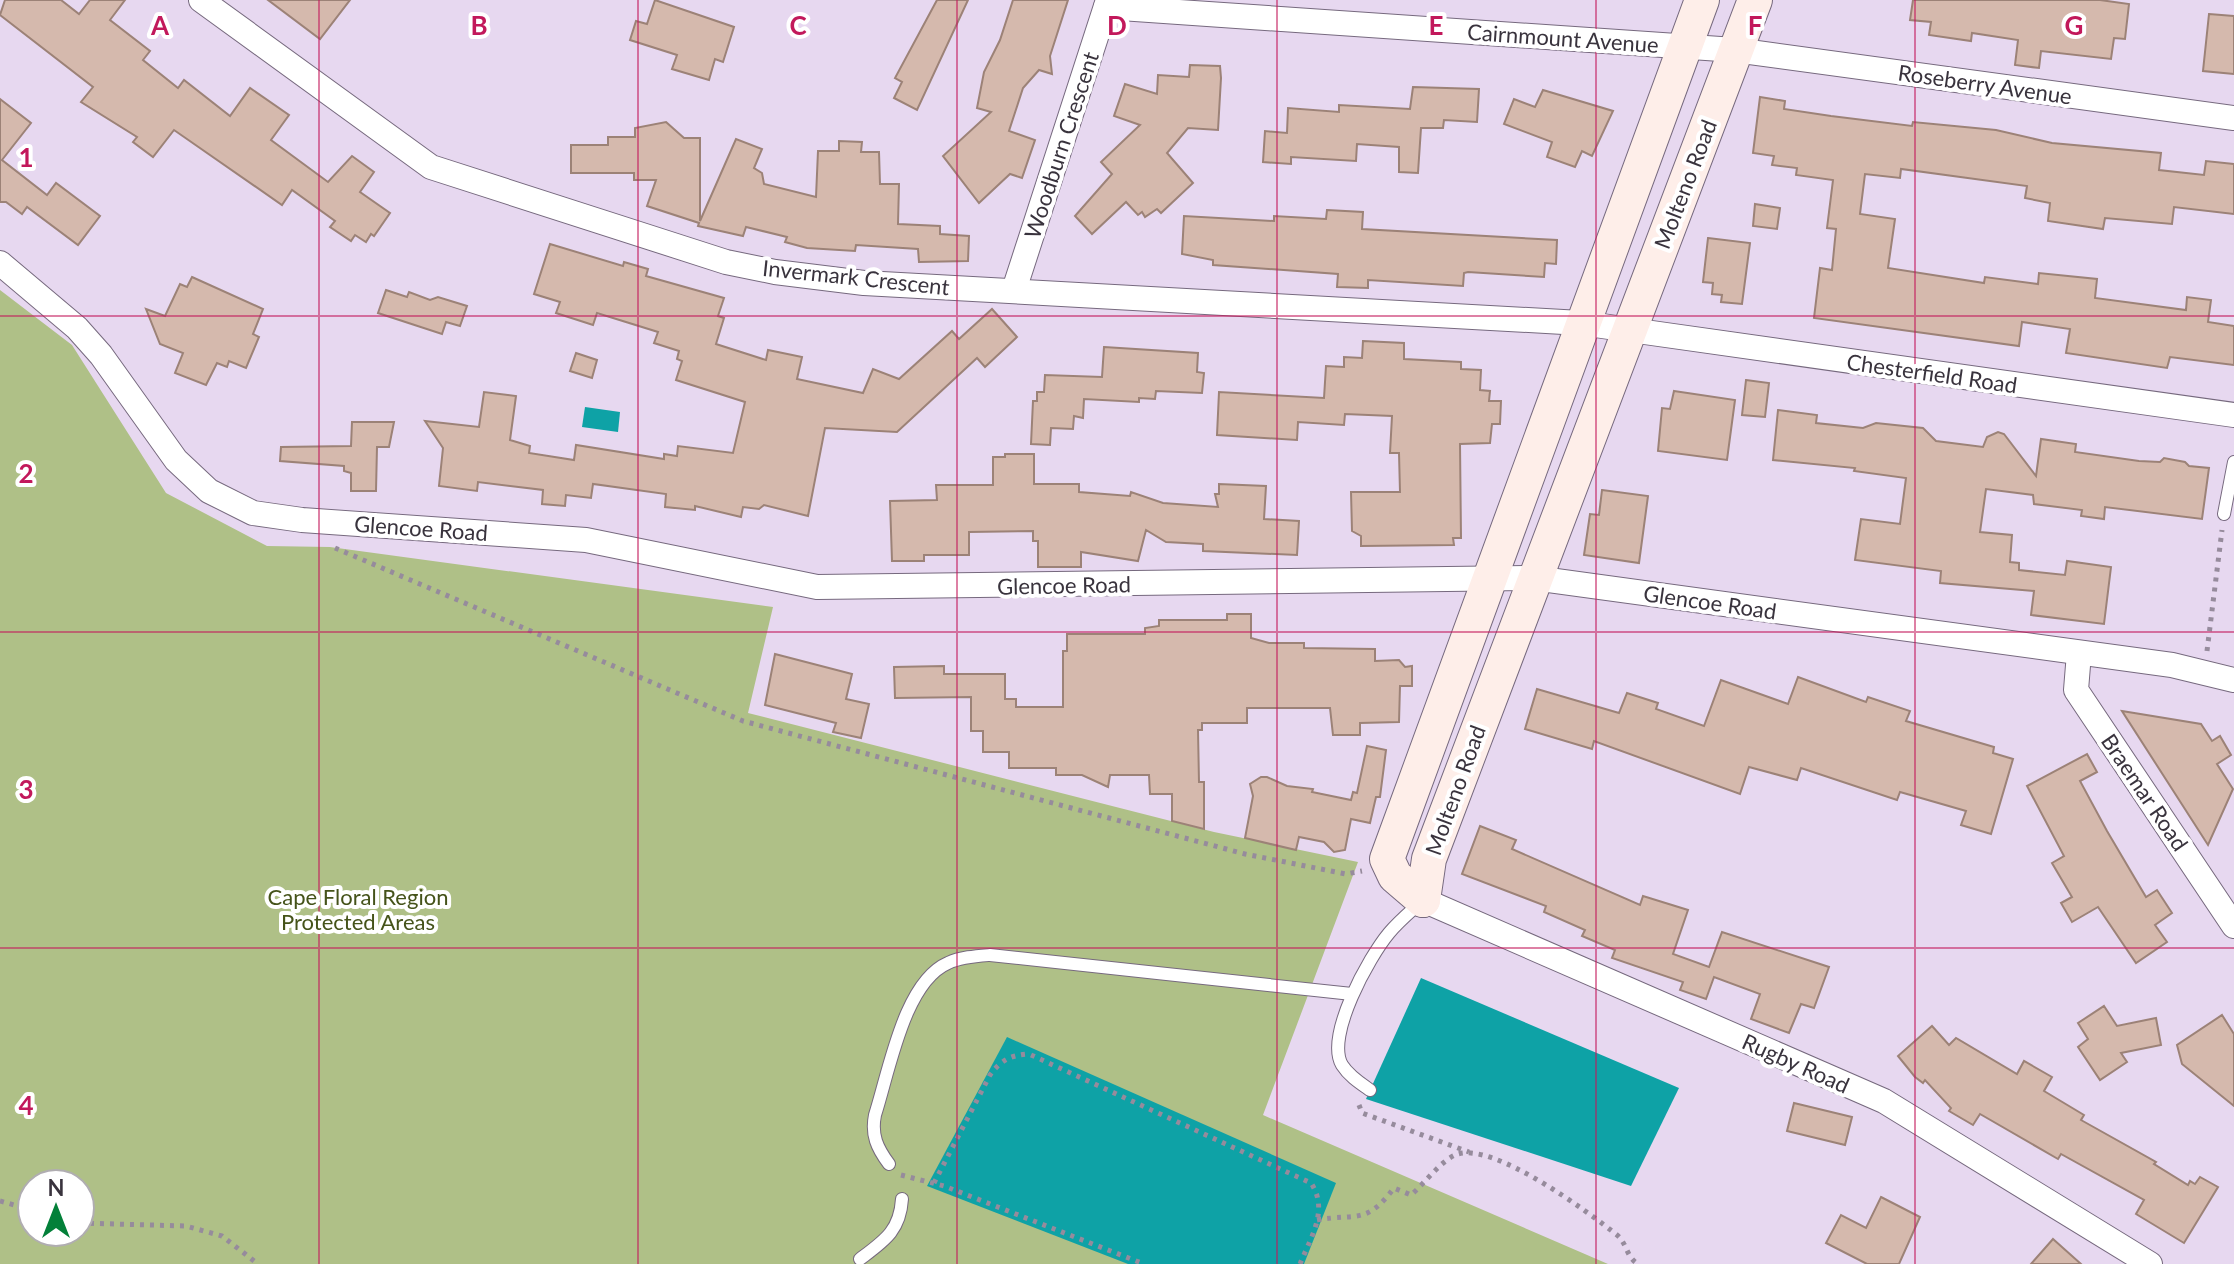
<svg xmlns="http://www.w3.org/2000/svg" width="2234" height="1264" viewBox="0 0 2234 1264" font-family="Lato,sans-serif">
	<rect width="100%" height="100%" fill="#e7d8f0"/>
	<path fill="#afc087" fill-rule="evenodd" d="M0 290 72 345 166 493 267 546 330 547 773 607 748 713 1214 832 1358 862 1263 1115 1608 1264H0ZM32 1184H80V1232H32Z"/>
	<g fill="#0ea2a6">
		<polygon points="585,407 620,412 618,432 582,427"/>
		<polygon points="1421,978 1679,1088 1631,1186 1366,1099"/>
		<polygon points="1007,1037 1336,1183 1304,1264 1128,1264 927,1186"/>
	</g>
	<g fill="#d5b9ad" stroke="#9c8277" stroke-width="2">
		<polygon points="5,0 61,0 79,14 90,0 125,0 110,20 150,51 143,60 178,88 184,80 230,116 250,88 289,115 271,140 328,182 352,156 374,172 360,192 390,213 374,236 371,234 366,242 355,235 351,241 330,227 335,221 292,190 282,205 174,130 153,157 133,142 137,137 81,102 93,87 0,15"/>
		<polygon points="268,0 350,0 320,39"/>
		<polygon points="655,0 734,27 723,62 715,59 709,80 672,69 677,55 630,40 636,21 647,24"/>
		<polygon points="937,0 968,0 917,110 894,98 902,82 895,78"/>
		<polygon points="1013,0 1068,0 1050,56 1052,74 1039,70 1023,88 1009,131 1035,140 1022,178 1010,174 979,203 943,156 991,112 977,108 984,72 1000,40"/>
		<polygon points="1913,0 2100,0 2129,4 2125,39 2114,38 2111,59 2041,51 2039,68 2015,65 2018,40 1972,33 1971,41 1929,35 1931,22 1910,20"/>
		<polygon points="2209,14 2234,16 2234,74 2203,71"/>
		<polygon points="1190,65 1220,66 1221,78 1218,130 1188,128 1167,153 1193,183 1161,213 1157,209 1145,217 1142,212 1138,215 1126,202 1092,234 1075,216 1112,174 1101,162 1140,125 1114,116 1125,84 1157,94 1158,75 1189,77"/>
		<polygon points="1413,87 1479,89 1477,122 1444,120 1443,128 1421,128 1418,173 1399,172 1399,147 1357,144 1356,161 1291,157 1291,164 1263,162 1265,131 1287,133 1288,108 1339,112 1339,105 1410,109"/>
		<polygon points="1543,90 1613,111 1592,156 1582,151 1575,167 1547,157 1552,142 1504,124 1514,99 1535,107"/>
		<polygon points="1760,97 1785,101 1784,109 1831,116 1912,126 1913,122 1996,130 2052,143 2161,153 2159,170 2204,175 2206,161 2234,164 2234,214 2174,207 2172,224 2105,218 2103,229 2048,221 2050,203 2025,198 2027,186 1901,169 1900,178 1865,174 1860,214 1895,219 1888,268 1984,283 1985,277 2038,284 2039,273 2097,279 2095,298 2186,310 2187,297 2211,300 2208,322 2234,326 2234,365 2170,357 2167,368 2066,353 2070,329 2022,322 2019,346 1814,318 1820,268 1832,270 1836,229 1827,228 1833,180 1796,175 1797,168 1772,165 1774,156 1753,153"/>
		<polygon points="0,99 31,123 2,160 47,195 56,183 100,216 78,245 27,207 22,214 6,202 0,202"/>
		<polygon points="666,122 684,138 700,138 700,221 736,139 762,149 754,168 762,173 764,184 816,197 818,151 839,151 839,141 862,142 861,152 879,152 880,184 899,184 898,224 940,226 940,234 969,236 968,261 919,262 918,249 856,245 855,251 807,248 785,242 787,237 746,227 743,236 698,226 699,223 647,206 656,180 634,180 634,173 571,173 571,145 608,145 608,137 635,137 635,128"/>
		<polygon points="1755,204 1780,208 1777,229 1753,226"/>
		<polygon points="1327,210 1363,212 1362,229 1557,240 1556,264 1545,263 1544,277 1468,272 1464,273 1463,286 1368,280 1368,288 1337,287 1338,274 1213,265 1213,260 1182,254 1184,216 1274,221 1274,216 1326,219"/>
		<polygon points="1708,238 1750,243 1742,304 1721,302 1722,295 1712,294 1713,283 1703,282"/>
		<polygon points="550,244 623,266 624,262 648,269 646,276 724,298 718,316 724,318 716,344 766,360 768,350 802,357 797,379 863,393 873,369 899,379 952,331 959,339 992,309 1017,337 985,367 977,358 897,432 825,428 808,516 764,505 759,509 743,507 741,517 695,506 695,510 665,507 666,494 593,484 591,498 566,495 565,506 542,504 543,490 478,482 477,491 439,486 443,448 425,421 479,427 484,392 516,396 510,440 530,446 529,453 574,460 576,445 664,459 664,454 677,456 678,446 733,453 745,402 676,380 682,361 677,359 679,351 654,343 658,332 597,313 593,325 556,313 560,302 534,294"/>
		<polygon points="192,277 263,309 253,334 259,337 246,368 229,361 227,367 217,363 206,385 175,373 183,353 160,344 146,309 165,316 180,284 187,287"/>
		<polygon points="386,290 407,297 409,292 430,300 438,297 467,306 460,326 446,322 442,334 378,313"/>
		<polygon points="1363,341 1404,343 1404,359 1461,362 1461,369 1481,370 1480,390 1490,391 1489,401 1501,401 1500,424 1492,424 1490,443 1460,444 1461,538 1453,538 1454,545 1361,546 1361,536 1352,531 1351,492 1400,492 1399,453 1390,453 1392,416 1345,414 1344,425 1298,422 1297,440 1217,435 1219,392 1324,398 1326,366 1344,367 1344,357 1362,358"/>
		<polygon points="1104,347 1198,353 1197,372 1204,373 1202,393 1156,391 1155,399 1139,398 1139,402 1084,399 1083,418 1074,416 1073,429 1051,428 1050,445 1031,444 1033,401 1037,401 1037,392 1044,392 1045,375 1102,377"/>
		<polygon points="576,353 597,360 592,378 570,371"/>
		<polygon points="1746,380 1769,383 1765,417 1742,415"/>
		<polygon points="1674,391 1735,400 1727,460 1658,451 1662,408 1670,409"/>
		<polygon points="1778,410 1817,415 1816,423 1863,428 1876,423 1923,428 1936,441 1983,447 1987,437 1998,432 2004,434 2036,476 2041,439 2076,444 2075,452 2139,461 2160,462 2164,458 2185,462 2189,466 2209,468 2202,519 2105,507 2104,519 2081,516 2082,510 2034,504 2033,495 1986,489 1980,532 2012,535 2010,562 2019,563 2019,570 2065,575 2067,561 2111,567 2104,624 2031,615 2034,591 1940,583 1941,571 1855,560 1861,519 1900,524 1906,478 1854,471 1855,468 1773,460"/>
		<polygon points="352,422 394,422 389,447 377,447 376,491 351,491 351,473 344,471 344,466 280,461 281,447 351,446"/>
		<polygon points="1005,454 1034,454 1034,484 1079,484 1079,492 1130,496 1131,492 1163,503 1218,507 1215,494 1219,494 1219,484 1266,486 1264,519 1299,521 1297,555 1203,551 1203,544 1166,542 1146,530 1138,561 1081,552 1081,567 1038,567 1038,541 1033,541 1033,531 969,532 969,555 924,555 924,561 892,561 890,501 937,500 936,485 993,485 993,457 1005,457"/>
		<polygon points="1602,490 1648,496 1639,563 1584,555 1590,514 1599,515"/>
		<polygon points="1227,614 1251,614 1251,638 1269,643 1304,643 1304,648 1375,649 1375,661 1399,660 1405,667 1412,666 1412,686 1400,686 1399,722 1360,723 1360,735 1333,735 1330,708 1247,708 1247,723 1202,723 1202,730 1198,730 1199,782 1204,782 1204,829 1172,821 1172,794 1150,794 1149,775 1110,775 1108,787 1082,775 1056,775 1056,768 1009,768 1009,752 983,752 983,731 971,731 971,697 895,698 894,667 944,666 944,674 1005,674 1005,699 1016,699 1016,707 1063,707 1063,651 1067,651 1067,634 1145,634 1145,628 1159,626 1159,620 1227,620"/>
		<polygon points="775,654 852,674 846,699 869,704 861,738 833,732 836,723 765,705"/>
		<polygon points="1798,677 1866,702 1868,697 1910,711 1906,721 1994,747 1993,753 2013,759 1991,834 1961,825 1966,811 1900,792 1897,800 1801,768 1797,780 1749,767 1740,794 1594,741 1592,749 1525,729 1537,689 1619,713 1627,693 1658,703 1656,709 1704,726 1721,680 1788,704"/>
		<polygon points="2122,711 2201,724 2212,741 2220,736 2231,755 2217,764 2233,789 2208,845"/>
		<polygon points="1367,746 1386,750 1380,797 1376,797 1370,823 1351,819 1345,850 1334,852 1324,842 1299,837 1296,850 1245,838 1253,796 1250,784 1261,777 1267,777 1287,786 1313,789 1312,792 1351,800 1353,792 1357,793"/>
		<polygon points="2087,754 2097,772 2080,781 2107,831 2146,897 2157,890 2172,913 2155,925 2167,942 2136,963 2098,907 2072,922 2061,903 2072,897 2052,863 2064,856 2027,786"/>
		<polygon points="1480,826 1516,840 1512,849 1640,905 1643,896 1688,910 1673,954 1709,967 1722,932 1829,967 1814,1008 1801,1004 1789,1033 1751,1019 1760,994 1714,977 1706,999 1680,990 1683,982 1612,958 1615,950 1582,936 1585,930 1544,912 1546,906 1462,874"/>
		<polygon points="2104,1006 2117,1026 2156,1018 2161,1045 2121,1053 2127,1062 2100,1080 2078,1047 2088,1039 2078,1023"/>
		<polygon points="2222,1015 2234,1034 2234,1106 2182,1064 2177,1045"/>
		<polygon points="1932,1026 1949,1045 1956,1038 2017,1074 2024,1061 2052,1077 2044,1091 2084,1115 2081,1120 2156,1162 2154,1164 2188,1185 2190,1181 2195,1184 2200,1177 2218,1187 2184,1243 2136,1214 2144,1200 2061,1154 2058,1159 1980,1114 1973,1125 1949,1111 1951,1108 1925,1080 1923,1083 1915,1077 1898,1056"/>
		<polygon points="1794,1103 1852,1117 1845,1145 1787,1131"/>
		<polygon points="1881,1197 1920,1217 1899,1264 1867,1264 1826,1243 1841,1215 1866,1228"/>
		<polygon points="2053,1239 2081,1264 2031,1264"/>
	</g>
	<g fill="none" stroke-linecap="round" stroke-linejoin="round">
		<g stroke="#76697e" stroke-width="14">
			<g id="lane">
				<polyline points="2224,514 2234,462"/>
				<path d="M1370 1090C1360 1083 1349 1076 1342 1065 1325 1036 1369 957 1389 933 1398 922 1410 912 1421 902"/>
				<path d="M889 1164C877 1148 871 1135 875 1115 889 1072 904 982 948 963 961 957 977 956 990 955L1352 994"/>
				<path d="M860 1259C884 1241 900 1231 902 1199"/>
			</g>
		</g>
		<g stroke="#76697e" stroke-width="26">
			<g id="street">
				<polyline points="201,0 431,167 726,262 775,272 864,283 1581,323 2234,415"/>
				<polyline points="1106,7 1735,50 2234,118"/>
				<polyline points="0,263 77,328 101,355 176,460 209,491 253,513 302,520 586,540 817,587 1534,578 2172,665 2234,680"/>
				<polyline points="1014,290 1108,0"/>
				<polyline points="2079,653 2076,690 2234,926"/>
				<polyline points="1423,900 1884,1101 2150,1264"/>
			</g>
		</g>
		<g stroke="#76697e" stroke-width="36">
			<g id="secondary">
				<polyline points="1423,900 1395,876 1387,859 1702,0"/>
				<polyline points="1423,900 1429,859 1755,0"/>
			</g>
		</g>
		<g stroke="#968b9c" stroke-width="5" stroke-dasharray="4 6" stroke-linecap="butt">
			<polyline points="335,548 743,721 1245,854 1346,874 1362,871"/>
			<polyline points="2207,651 2222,530"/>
			<polyline points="1359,1105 1362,1113 1469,1152"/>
			<polyline points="901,1175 944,1186 1144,1264"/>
			<path d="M934 1183 990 1075C1001 1060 1011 1055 1029 1054L1311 1183C1329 1210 1311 1237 1300 1264"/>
			<polyline points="0,1201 32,1210"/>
			<path d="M1317 1220C1358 1213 1366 1225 1394 1188L1411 1195C1424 1184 1443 1158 1458 1154 1495 1143 1587 1211 1617 1235 1627 1243 1626 1257 1638 1264"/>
			<polyline points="80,1223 186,1226 222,1236 258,1264"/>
		</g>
		<use href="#lane" stroke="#fff" stroke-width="12"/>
		<use href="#street" stroke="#fff" stroke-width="24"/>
		<use href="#secondary" stroke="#feeee9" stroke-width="34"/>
	</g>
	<path fill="none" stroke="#c2185b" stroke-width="2" stroke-opacity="0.55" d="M319 0V1264M638 0V1264M957 0V1264M1277 0V1264M1596 0V1264M1915 0V1264M0 316H2234M0 632H2234M0 948H2234"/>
	<g text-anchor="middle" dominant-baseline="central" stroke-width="8" stroke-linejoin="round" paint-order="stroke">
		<g font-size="22" fill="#39333d" stroke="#fff">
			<text transform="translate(1563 38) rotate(4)">Cairnmount Avenue</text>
			<text transform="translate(1985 84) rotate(8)">Roseberry Avenue</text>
			<text transform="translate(1061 145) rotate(-72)">Woodburn Crescent</text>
			<text transform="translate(1685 184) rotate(-69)">Molteno Road</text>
			<text transform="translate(856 277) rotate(6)">Invermark Crescent</text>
			<text transform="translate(1932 373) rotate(8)">Chesterfield Road</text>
			<text transform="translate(421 528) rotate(4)">Glencoe Road</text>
			<text transform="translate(1064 585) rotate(-1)">Glencoe Road</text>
			<text transform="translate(1710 602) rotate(8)">Glencoe Road</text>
			<text transform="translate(1455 790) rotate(-70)">Molteno Road</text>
			<text transform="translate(2145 792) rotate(56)">Braemar Road</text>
			<text transform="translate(1796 1063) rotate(24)">Rugby Road</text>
		</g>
		<g font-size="22" fill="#45531a" stroke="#fff">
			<text x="358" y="896">Cape Floral Region<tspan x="358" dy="25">Protected Areas</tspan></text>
		</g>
	</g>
	<g font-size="26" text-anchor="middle" font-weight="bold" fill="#c2185b" stroke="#fff" stroke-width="8" stroke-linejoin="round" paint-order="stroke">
		<text x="160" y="35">A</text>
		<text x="479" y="35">B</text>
		<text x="798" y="35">C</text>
		<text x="1117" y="35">D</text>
		<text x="1436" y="35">E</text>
		<text x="1755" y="35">F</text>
		<text x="2074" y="35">G</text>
		<text x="26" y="167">1</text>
		<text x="26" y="483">2</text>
		<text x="26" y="799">3</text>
		<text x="26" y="1115">4</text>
	</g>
	<g transform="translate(56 1208)"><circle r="38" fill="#ffffff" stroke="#b0adb1" stroke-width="2"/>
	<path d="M0-6L14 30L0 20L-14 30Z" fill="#038039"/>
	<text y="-12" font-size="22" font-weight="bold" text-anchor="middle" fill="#39333d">N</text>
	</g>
</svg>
